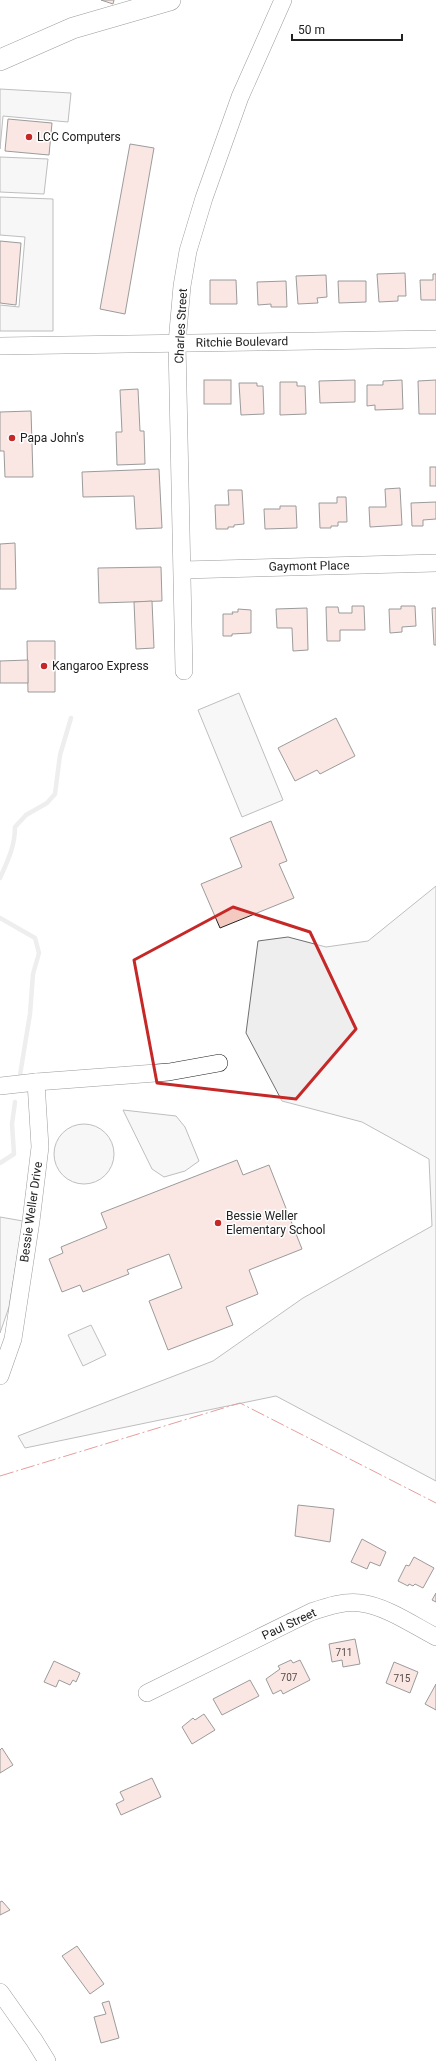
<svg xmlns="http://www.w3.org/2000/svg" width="436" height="2061" viewBox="0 0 436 2061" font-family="Roboto,sans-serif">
	<rect width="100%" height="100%" fill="#fff"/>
	<g fill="#eee" stroke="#6f6f6f">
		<polygon points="436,886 436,1481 276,1396 25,1448 18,1436 213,1361 303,1298 432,1226 429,1159 362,1122 282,1101 246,1033 258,941 288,937 326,947 368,941"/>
		<polygon points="123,1110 176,1116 185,1127 199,1161 185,1171 164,1177 152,1169"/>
		<circle cx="84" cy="1154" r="30"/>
		<polygon points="91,1325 106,1355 83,1366 68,1335"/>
	</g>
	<g fill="#ededed" stroke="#6f6f6f">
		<polygon points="0,89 71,93 68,122 3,116 0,149"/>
		<polygon points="0,157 48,159 44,194 0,192"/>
		<polygon points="0,197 53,199 53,331 0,331 0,305 19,307 25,237 0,235"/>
		<polygon points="239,693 283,800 242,817 198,710"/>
		<polygon points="0,1217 23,1221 9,1307 0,1333"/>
	</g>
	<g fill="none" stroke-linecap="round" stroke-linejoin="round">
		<g stroke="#d9d9d9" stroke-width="4.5">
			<path d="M0 878C8 860 15 846 15 827L26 815 47 803 55 794 60 755 71 718"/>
			<polyline points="0,918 35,938 39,953 33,974 30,1014 20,1075"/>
			<polyline points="0,1163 14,1154 12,1124 15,1102"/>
		</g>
	</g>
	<g fill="#f3c9c0" stroke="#222">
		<polygon points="101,0 114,0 113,4"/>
		<polygon points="8,119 52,123 49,155 5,151"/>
		<polygon points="130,144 154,148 125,314 100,309"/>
		<polygon points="0,241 21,243 16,305 0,303"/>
		<polygon points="405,273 406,296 398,296 398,301 379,302 377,274"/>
		<polygon points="433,274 436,274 436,300 421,300 420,280 433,280"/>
		<polygon points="326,275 327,297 317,298 318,303 298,304 296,276"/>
		<polygon points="210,280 236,280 237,304 210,304"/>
		<polygon points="286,281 287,307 271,307 271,304 258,305 257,282"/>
		<polygon points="338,281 366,281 366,302 339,303"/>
		<rect x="204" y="380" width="27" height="24"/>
		<polygon points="355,380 355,402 320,403 319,381"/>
		<polygon points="402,380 403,409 375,410 375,405 367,406 367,385 383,385 383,381"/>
		<polygon points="436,380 436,414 419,414 418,381"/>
		<polygon points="280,382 297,382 297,386 305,386 306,414 280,415"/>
		<polygon points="239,383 257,383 257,386 263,386 264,414 241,415"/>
		<polygon points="138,389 140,431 144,431 145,464 117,465 116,432 122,432 120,390"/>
		<polygon points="31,411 33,477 5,477 4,451 0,451 0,412"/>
		<rect x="430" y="467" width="6" height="19"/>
		<polygon points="159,469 162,528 136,529 134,496 83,497 82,472"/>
		<polygon points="400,488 402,525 370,527 369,507 386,507 385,489"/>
		<polygon points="228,490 242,490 244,524 234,525 234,527 228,527 228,529 216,529 215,505 229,505"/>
		<polygon points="337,497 346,497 347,522 338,522 338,526 331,526 331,528 320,528 319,503 337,503"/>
		<polygon points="436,502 436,519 423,520 423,526 412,526 411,503"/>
		<polygon points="280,506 296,506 297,528 265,529 264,509 280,509"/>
		<polygon points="15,543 16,589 0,589 0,544"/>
		<polygon points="161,567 162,601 99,603 98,568"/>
		<polygon points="152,601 154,648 136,649 134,602"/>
		<polygon points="352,606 364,606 365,630 340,630 340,641 327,641 326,607 338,607 339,613 352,613"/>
		<polygon points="401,606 415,606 416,626 402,627 402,632 390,633 389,609 401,609"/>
		<polygon points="307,608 308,650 293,651 292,628 277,628 276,609"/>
		<polygon points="432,608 436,608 436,645 434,645"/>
		<polygon points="238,609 251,610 251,633 232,634 232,636 223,636 223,614 233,614 232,612 238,612"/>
		<polygon points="27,641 55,641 55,692 28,692"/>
		<polygon points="28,660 28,683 0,683 0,661"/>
		<polygon points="336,718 355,756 320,774 317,770 295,781 278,748"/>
		<polygon points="271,821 287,861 279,864 294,898 220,928 201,884 242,867 230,838"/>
		<polygon points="237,1160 243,1175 269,1165 302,1249 249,1270 258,1294 226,1307 233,1325 168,1350 149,1301 182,1288 169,1254 127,1270 129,1274 83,1292 80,1285 62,1292 49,1259 63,1253 61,1247 107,1228 101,1213"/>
		<polygon points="298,1505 334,1509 330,1542 295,1536"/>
		<polygon points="362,1539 386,1552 380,1566 370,1562 367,1569 351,1562"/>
		<polygon points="414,1557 434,1568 423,1588 415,1584 413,1586 409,1584 408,1586 398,1581 406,1565 409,1566"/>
		<polygon points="436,1593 436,1602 432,1600"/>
		<polygon points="355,1639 360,1664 343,1667 342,1660 332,1662 329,1644"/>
		<polygon points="291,1660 293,1663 300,1660 310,1680 283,1694 281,1690 273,1694 266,1679 280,1669 278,1666"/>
		<polygon points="54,1661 80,1673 76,1682 73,1680 70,1685 59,1680 56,1687 44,1682"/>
		<polygon points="394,1662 418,1672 410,1693 386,1683"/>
		<polygon points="250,1680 259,1696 222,1715 213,1699"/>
		<polygon points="436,1684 436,1710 425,1704"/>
		<polygon points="204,1714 215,1730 192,1744 182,1727 193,1718 195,1720"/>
		<polygon points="2,1748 13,1765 0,1773 0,1750"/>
		<polygon points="152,1778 161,1797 121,1815 116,1804 124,1800 120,1792"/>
		<polygon points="2,1901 10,1910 0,1915 0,1902"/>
		<polygon points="77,1946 104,1984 90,1994 62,1956"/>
		<polygon points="109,2001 119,2038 101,2043 94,2017 106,2014 102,2003"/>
	</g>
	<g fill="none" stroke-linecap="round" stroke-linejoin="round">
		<g stroke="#222" stroke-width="18">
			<g id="minor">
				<polyline points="0,346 436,339"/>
				<polyline points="183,570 436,563"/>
				<polyline points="184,671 177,343 182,286 188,251 204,198 240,97 283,0"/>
				<polyline points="36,1082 169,1072 219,1063"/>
				<polyline points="0,1086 36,1082 40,1147 31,1221 13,1339 0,1376"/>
				<path d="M147 1693 311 1612C326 1607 343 1601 360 1603 386 1606 413 1625 436 1637"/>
				<polyline points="0,1992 34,2040 47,2061"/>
			</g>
		</g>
		<g stroke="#222" stroke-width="22">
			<polyline id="major" points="0,60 73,28 170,0"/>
		</g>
		<use href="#minor" stroke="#fff" stroke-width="17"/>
		<use href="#major" stroke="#fff" stroke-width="21"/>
		<polyline stroke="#c62828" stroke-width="1" stroke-dasharray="14 3 2 3" stroke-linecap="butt" points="0,1476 240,1403 436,1503"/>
	</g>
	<path d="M0 0H436V2061H0ZM233 907 310 932 356 1029 296 1099 157 1083 134 960Z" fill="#fff" fill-opacity=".55" fill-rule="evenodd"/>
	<path fill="none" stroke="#c62828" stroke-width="3" stroke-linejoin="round" d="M233 907 310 932 356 1029 296 1099 157 1083 134 960Z"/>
	<g fill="#c62828" stroke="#fff" stroke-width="1.5">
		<circle cx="29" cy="137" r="4"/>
		<circle cx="12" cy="438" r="4"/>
		<circle cx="44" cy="666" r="4"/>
		<circle cx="218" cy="1223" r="4"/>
	</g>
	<g text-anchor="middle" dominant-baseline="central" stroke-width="3" stroke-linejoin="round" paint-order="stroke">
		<g font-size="10" fill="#564c4a">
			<text x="344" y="1652">711</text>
			<text x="289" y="1677">707</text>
			<text x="402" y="1678">715</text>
		</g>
		<g font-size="12" fill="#222" stroke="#fff" text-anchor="start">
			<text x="37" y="137">LCC Computers</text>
			<text x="20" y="438">Papa John's</text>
			<text x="52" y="666">Kangaroo Express</text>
			<text x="226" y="1216">Bessie Weller<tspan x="226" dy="14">Elementary School</tspan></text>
		</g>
		<g font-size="12" fill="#222" stroke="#fff">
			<text transform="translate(181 326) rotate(-87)">Charles Street</text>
			<text transform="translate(242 342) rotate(-1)">Ritchie Boulevard</text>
			<text transform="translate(309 566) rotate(-1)">Gaymont Place</text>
			<text transform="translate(31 1212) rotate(-82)">Bessie Weller Drive</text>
			<text transform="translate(289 1624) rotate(-25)">Paul Street</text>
		</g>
	</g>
	<path d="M292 34v6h110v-6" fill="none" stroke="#222222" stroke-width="2"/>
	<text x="298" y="34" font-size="12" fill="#222222" stroke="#ffffff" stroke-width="3" paint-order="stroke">50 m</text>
</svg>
